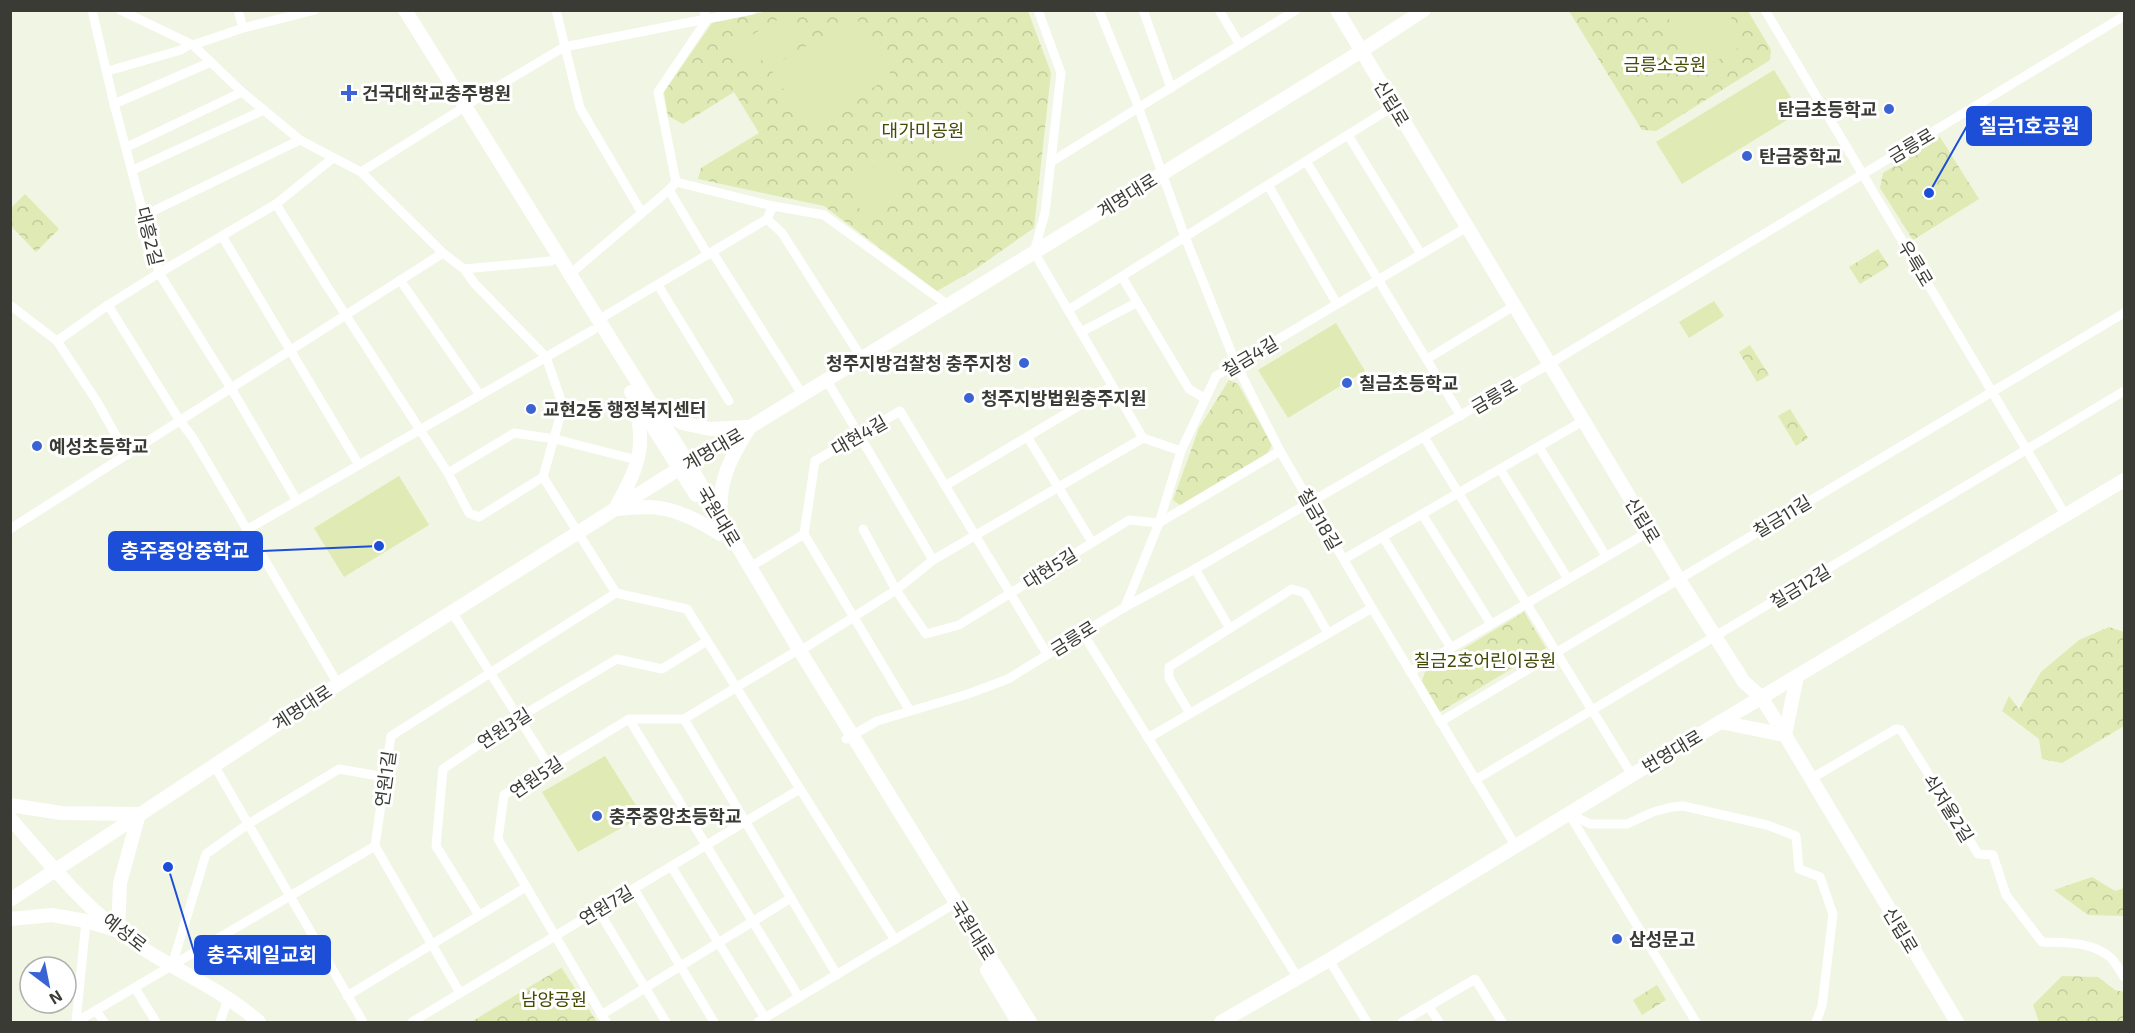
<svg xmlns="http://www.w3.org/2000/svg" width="2135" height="1033" viewBox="0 0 2135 1033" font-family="'Exo 2','Noto Sans KR',sans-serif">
	<defs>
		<pattern id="forest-crowns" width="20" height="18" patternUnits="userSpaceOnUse" patternTransform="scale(1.5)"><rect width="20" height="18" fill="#e0eab4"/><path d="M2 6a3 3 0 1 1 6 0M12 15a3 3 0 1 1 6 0" fill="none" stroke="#c1ca9b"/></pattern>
	</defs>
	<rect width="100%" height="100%" fill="#f1f5e3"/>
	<g fill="url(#forest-crowns)">
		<polygon points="773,10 1028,11 1051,73 1034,228 974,270 937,291 824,206 698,179 701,168 759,133 734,92 683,124 668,116 664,92 712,23"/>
		<polygon points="1569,11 1748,11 1771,50 1770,60 1656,131 1642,130"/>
		<polygon points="1940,137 1979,199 1913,240 1880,188 1883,173"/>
		<polygon points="25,194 59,229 36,252 11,226 11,208"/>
		<polygon points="1878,249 1889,266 1860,284 1849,267"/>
		<polygon points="1750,345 1769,375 1757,382 1739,352"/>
		<polygon points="1229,380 1238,384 1272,445 1267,454 1180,505 1173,500 1199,428"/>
		<polygon points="1790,409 1808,438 1796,446 1778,416"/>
		<polygon points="1524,612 1546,648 1440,712 1422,681 1425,672"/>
		<polygon points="2109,627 2124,632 2124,726 2062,763 2042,759 2039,739 2002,711 2009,696 2019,709 2041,672 2079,640"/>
		<polygon points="2092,877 2115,891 2124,888 2124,916 2088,915 2054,890"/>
		<polygon points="561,967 597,1022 471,1022 561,968"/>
		<polygon points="2062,976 2098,977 2115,990 2124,992 2124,1022 2039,1022 2033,1005"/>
		<polygon points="1657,985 1666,1000 1642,1015 1633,1000"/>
	</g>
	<g fill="#e0eab4">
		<polygon points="1664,11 1727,11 1746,43 1700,71"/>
		<polygon points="789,13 803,36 745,70 731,47"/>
		<polygon points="855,16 892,76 808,128 770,68"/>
		<polygon points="1774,70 1800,112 1682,184 1656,142"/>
		<polygon points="963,105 989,147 951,169 926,128"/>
		<polygon points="888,159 907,191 864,216 845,184"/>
		<polygon points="1714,301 1724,316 1689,338 1679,322"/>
		<polygon points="1336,323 1365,371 1288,418 1258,370"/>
		<polygon points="399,476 429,525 344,577 314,528"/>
		<polygon points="605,756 637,807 634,821 578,852 542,792"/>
	</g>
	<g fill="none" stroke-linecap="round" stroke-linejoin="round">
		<g stroke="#fff" stroke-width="9">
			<polyline points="92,10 114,104 159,273 231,388 297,501"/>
			<polyline points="120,10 193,45 242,92 300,140 361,172 443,253 464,269 475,284 546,357 563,406 543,477"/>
			<polyline points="238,10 243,28"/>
			<polyline points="556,10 580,108 642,213"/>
			<polyline points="1038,10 1061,73 1045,213 1034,252 1143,438"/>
			<polyline points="1099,10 1135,98 1185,237 1236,364 1280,451 1372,608 1515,845"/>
			<polyline points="1143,10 1171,88"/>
			<polyline points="1219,10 1240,45"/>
			<polyline points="1765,10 2066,516"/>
			<polyline points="193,45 243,28 315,10"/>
			<polyline points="108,71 181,50 190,44"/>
			<polyline points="114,104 211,62"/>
			<polyline points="465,106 564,47 752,10"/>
			<polyline points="1348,135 1421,254"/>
			<polyline points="127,147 242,92"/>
			<polyline points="1306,161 1461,416"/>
			<polyline points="1051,162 1296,10"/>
			<polyline points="133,170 264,110"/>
			<polyline points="361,172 458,111"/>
			<polyline points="676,182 658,92 706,21 704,10"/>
			<polyline points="1268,185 1337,304"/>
			<polyline points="669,190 708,255"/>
			<polyline points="276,204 325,283 448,473 469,513 479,517 543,477"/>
			<polyline points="145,215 300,140"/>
			<polyline points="767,219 782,233 861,357"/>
			<polyline points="222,236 359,465"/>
			<polyline points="713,253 802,394"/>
			<polyline points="464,269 551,261"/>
			<polyline points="570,274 669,190 676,182 773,206 824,215 948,305"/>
			<polyline points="1122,277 1189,389 1204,398"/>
			<polyline points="400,280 480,395"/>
			<polyline points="658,285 729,401"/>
			<polyline points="10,305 57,341 96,400 127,455"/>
			<polyline points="108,305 180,421 193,438 338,684"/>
			<polyline points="1068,310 1394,106"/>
			<polyline points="598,320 767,219 773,206"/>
			<polyline points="1081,332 1136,303"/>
			<polyline points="57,341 108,305 159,273 276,204 333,158"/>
			<polyline points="1427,359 1514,306"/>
			<polyline points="826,379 933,560"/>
			<polyline points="1424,437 1632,775"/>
			<polyline points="1028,438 1092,542"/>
			<polyline points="1539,447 1606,556"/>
			<polyline points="1500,469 1568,579"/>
			<polyline points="448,473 514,433 555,439 637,460"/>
			<polyline points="543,477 616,593 687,609 895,940"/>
			<polyline points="945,486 1112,386"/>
			<polyline points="1422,514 1491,624"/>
			<polyline points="10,529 443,253"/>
			<polyline points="248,529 593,330"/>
			<polyline points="863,529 896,590 926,634 959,625 1129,520 1159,523 1280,451"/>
			<polyline points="1383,537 1451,648"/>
			<polyline points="1344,559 1583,421"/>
			<polyline points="750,567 804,534"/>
			<polyline points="1195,569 1229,627"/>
			<polyline points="1125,607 1159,523 1181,451 1216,376 1467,227"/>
			<polyline points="452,612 549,766"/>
			<polyline points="1082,632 1298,978"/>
			<polyline points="800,651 896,590 933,560 1143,438 1181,451"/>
			<polyline points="1410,672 1650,531"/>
			<polyline points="910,711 804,534 815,461 900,411 1047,654"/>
			<polyline points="1189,712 1169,678 1169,667 1292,589 1305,593 1328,633"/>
			<polyline points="629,719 799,997"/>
			<polyline points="684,719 837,975"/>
			<polyline points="1440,722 2124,313"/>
			<polyline points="1148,738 1372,608"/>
			<polyline points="846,739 877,721 968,694 1008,679 1125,607 1195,569 1549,364 2124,16"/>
			<polyline points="214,765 363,1022"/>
			<path d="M1812 778 1896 729 1901 730 1978 854 1993 855 2006 895 2042 942C2065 943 2092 941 2111 958 2116 963 2120 971 2124 977"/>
			<polyline points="1475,780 2124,391"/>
			<polyline points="1568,813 1590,824 1627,824 1653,812 1672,807 1683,806 1767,825 1796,836 1799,869 1820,877 1833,914 1822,1006 1816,1022"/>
			<polyline points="1569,814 1696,1022"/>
			<polyline points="671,866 765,1018"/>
			<polyline points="634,889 714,1022"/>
			<polyline points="598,910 666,1022"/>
			<polyline points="479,915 436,846 443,769 518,718 617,659 662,669 707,641"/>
			<polyline points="1329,960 1367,1022"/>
			<polyline points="172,965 206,854 248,824 339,769 385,777"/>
			<polyline points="135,988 156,1022"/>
			<polyline points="460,993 375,846 391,736 616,593"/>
			<polyline points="347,996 526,887"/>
			<polyline points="1429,1007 1439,1022"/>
			<polyline points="97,1012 104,1022"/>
			<polyline points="601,1015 791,898"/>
			<polyline points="76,1022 375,846"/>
			<polyline points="76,1022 86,921"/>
			<polyline points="220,1022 228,999"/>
			<polyline points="412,1022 800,789"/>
			<polyline points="606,1022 498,839 504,795 629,719 684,719 793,653"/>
			<polyline points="758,1022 949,907"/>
			<polyline points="1402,1022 1475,979 1502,1022"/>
		</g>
		<g stroke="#fff" stroke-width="14">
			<polyline points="405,10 688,463 800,651 1030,1022"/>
			<polyline points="1337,10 1678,578 1744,682 1761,697 1785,735 1957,1022"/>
			<polyline points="631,392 696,495"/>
			<polyline points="653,404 682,423 710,429 747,427"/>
			<path d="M616 507C627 487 638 468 640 445 641 431 638 416 636 402"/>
			<path d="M617 509C628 508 639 507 650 507 675 508 700 521 720 534"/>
			<path d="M721 516C718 481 730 459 748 430"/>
			<polyline points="1720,722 1785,735"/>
			<polyline points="1785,735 1797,676"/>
			<polyline points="10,805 61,813 139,814"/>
			<path d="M10 818C48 862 88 912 136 944 176 971 223 990 259 1022"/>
			<polyline points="10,900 338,684 688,463 750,427 1344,62 1424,10"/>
			<polyline points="10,919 52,915 86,921 116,930"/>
			<polyline points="118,930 120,883 139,814"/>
			<polyline points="987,970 1018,1022"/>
			<polyline points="1221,1022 1329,960 1632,775 2124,480"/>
		</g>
	</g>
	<g fill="#3c63d4" stroke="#fff" stroke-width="2">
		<path d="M346 84h6v6h6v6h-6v6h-6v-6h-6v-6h6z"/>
		<circle cx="1889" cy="109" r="6"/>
		<circle cx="1747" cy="156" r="6"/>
		<circle cx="1024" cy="363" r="6"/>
		<circle cx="1347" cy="383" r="6"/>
		<circle cx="969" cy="398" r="6"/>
		<circle cx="531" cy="409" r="6"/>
		<circle cx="37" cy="446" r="6"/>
		<circle cx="597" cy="816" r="6"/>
		<circle cx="1617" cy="939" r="6"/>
	</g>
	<g text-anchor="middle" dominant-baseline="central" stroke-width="6" stroke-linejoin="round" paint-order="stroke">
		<g font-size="18" fill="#434a01" stroke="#fff">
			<text x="1665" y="64">금릉소공원</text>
			<text x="923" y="130">대가미공원</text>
			<text x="1485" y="660">칠금2호어린이공원</text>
			<text x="554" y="999">남양공원</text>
		</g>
		<g font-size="18" font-weight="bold" fill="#393b34" stroke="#fff" text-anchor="start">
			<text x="362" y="93">건국대학교충주병원</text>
			<text x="1877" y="109" text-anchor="end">탄금초등학교</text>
			<text x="1759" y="156">탄금중학교</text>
			<text x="1012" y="363" text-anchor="end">청주지방검찰청 충주지청</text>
			<text x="1359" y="383">칠금초등학교</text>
			<text x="981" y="398">청주지방법원충주지원</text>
			<text x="543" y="409">교현2동 행정복지센터</text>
			<text x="49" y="446">예성초등학교</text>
			<text x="609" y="816">충주중앙초등학교</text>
			<text x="1629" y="939">삼성문고</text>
		</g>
		<g font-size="18" fill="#393b34" stroke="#fff">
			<text transform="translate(1392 103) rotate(59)">신립로</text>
			<text transform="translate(1911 145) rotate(-31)">금릉로</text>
			<text transform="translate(1127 195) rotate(-32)">계명대로</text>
			<text transform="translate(150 236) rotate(76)">대흥2길</text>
			<text transform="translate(1916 263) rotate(59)">우륵로</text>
			<text transform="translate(1250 356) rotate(-31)">칠금4길</text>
			<text transform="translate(1494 396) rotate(-30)">금릉로</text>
			<text transform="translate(859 435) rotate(-30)">대현4길</text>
			<text transform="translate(713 449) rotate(-30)">계명대로</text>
			<text transform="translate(719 516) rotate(59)">국원대로</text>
			<text transform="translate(1782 516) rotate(-31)">칠금11길</text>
			<text transform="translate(1320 519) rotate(60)">칠금18길</text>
			<text transform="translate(1643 520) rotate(59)">신립로</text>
			<text transform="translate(1050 568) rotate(-32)">대현5길</text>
			<text transform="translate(1800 586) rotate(-31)">칠금12길</text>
			<text transform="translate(1073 638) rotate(-32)">금릉로</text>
			<text transform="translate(302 707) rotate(-33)">계명대로</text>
			<text transform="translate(504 728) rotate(-33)">연원3길</text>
			<text transform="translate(1672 751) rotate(-31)">번영대로</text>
			<text transform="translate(536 777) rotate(-34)">연원5길</text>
			<text transform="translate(385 779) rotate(-82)">연원1길</text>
			<text transform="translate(1949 808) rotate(58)">쇠저울2길</text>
			<text transform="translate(606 905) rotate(-31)">연원7길</text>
			<text transform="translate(973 930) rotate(58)">국원대로</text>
			<text transform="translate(1901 930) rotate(59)">신립로</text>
			<text transform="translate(125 932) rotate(38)">예성로</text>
		</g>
	</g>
	<path fill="none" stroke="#1d4ed8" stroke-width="2" d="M1929 193L1967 126M379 546L262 551M168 867L195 955"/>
	<g fill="#1d4ed8" stroke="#fff" stroke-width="2">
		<circle cx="1929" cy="193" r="6"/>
		<circle cx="379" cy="546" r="6"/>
		<circle cx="168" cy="867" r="6"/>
	</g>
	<g fill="#1d4ed8" stroke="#1d4ed8" stroke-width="2">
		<rect x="1967" y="107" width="124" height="38" rx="6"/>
		<rect x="109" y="532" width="153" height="38" rx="6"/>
		<rect x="195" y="936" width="135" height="38" rx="6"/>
	</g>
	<g font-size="20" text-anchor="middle" font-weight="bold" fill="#fff">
		<text x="2029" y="133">칠금1호공원</text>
		<text x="185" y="558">충주중앙중학교</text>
		<text x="262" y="962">충주제일교회</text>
	</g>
	<rect width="2135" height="1033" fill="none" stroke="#393b34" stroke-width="24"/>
	<g transform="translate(48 985) rotate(148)"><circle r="28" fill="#ffffff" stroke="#b0b1ae" stroke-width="1.5"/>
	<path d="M0-4.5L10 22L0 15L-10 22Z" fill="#3c63d4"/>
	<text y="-9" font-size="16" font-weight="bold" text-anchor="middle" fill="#393b34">N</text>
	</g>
</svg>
